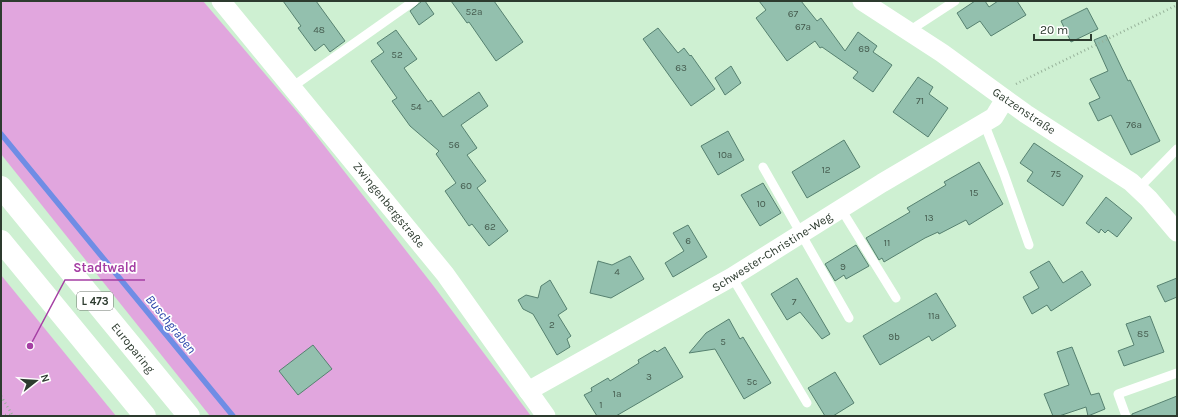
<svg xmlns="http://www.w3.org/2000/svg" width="1178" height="417" viewBox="0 0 1178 417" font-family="Karla,sans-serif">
	<rect width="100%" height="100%" fill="#cef0d2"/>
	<g fill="#e1a6de">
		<polygon points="1,1 203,1 305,121 432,284 531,416 210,416 1,154"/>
		<polygon points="1,275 116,416 1,416"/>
	</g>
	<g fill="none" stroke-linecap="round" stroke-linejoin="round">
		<polyline stroke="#6f8de5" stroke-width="5.5" points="1,134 233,416"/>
	</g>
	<g fill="#93c0ae" stroke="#568170">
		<polygon points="283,1 316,1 345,41 330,52 324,44 315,51 298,28 301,26"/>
		<polygon points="422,1 425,1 434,14 419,25 410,11"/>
		<polygon points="451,1 494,1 523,42 496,61 469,22 467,23"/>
		<polygon points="759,1 801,1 817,21 821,18 845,51 858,32 877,46 873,52 892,65 873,92 853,78 858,72 822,47 820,48 815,41 787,61 756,18 766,10"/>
		<polygon points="975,1 985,1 989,7 998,1 1017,1 1026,15 991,36 980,21 967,29 957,13"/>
		<polygon points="1087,8 1098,29 1071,42 1061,21"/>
		<polygon points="658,28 678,53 684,48 690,56 691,55 715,89 691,106 643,39"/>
		<polygon points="396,30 417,59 404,68 428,102 431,100 443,117 479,92 488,106 461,125 477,148 467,155 486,181 477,188 508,231 489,246 472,224 469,226 445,191 456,183 436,154 439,151 410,126 392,101 397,98 371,61 384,52 377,43"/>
		<polygon points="1106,35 1128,81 1130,80 1160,141 1131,155 1111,115 1098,121 1089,103 1100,98 1090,79 1108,71 1094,40"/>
		<polygon points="731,66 741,83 725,95 715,78"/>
		<polygon points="918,77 933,87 929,94 948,108 928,137 893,112"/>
		<polygon points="728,131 744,160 718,175 701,146"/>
		<polygon points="844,140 860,167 807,198 792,172"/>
		<polygon points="1034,143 1083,176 1063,206 1027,181 1033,172 1020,163"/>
		<polygon points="979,162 1003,204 969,225 966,220 939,234 938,232 925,238 884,262 882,258 879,260 866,238 910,212 907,208 946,185 944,182"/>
		<polygon points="763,183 781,213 760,226 741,195"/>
		<polygon points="1106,197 1132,218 1117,237 1108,230 1105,233 1101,229 1099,233 1086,223"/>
		<polygon points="688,225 707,257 673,277 665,263 684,251 673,233"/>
		<polygon points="856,245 869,266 846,279 844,275 835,281 825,264"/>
		<polygon points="630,256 644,279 611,298 590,293 598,261 612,265"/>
		<polygon points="1049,261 1063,283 1082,271 1091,285 1051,311 1047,305 1032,314 1023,297 1039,288 1030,272"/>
		<polygon points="797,278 830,334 822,339 800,312 787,320 771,294"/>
		<polygon points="1177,278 1177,297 1165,302 1157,286"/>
		<polygon points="550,280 567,309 558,315 571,336 567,339 570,347 557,355 533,314 523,309 518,300 526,295 538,298 541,286"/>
		<polygon points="936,293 956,326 932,341 929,336 880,365 863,336"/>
		<polygon points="1150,316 1164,352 1124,366 1118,351 1134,345 1126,324"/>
		<polygon points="729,319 740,339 743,337 771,383 744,399 715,349 689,353 706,333"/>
		<polygon points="313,345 332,369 298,395 279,371"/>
		<polygon points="665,347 683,377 616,416 597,416 584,395 592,391 591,388 608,378 610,381 639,363 638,360 655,350 657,352"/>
		<polygon points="1072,347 1091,395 1099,393 1105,409 1088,416 1086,407 1059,416 1053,416 1044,394 1069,385 1057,352"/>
		<polygon points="835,372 854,403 833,416 825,416 808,388"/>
		<polygon points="1177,396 1177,416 1132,416 1132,414"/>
	</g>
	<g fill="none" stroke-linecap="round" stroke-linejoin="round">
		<g stroke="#97b29a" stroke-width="2.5" stroke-dasharray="1 3" stroke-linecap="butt">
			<polyline points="1016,84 1177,5"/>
			<polyline points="1,396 13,416"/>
			<polyline points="1,415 12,415"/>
		</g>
		<g stroke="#fff" stroke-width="9">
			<polyline points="909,31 955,1"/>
			<polyline points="292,87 414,1"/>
			<polyline points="984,123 1004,174 1029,245"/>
			<polyline points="763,167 849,318"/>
			<polyline points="1139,188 1177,149"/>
			<polyline points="841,209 896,298"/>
			<polyline points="732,277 807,403"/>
			<polyline points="1126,416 1118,394 1177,373"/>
		</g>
		<g stroke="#fff" stroke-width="19">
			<polyline points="221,1 445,274 546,416"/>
			<polyline points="862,1 942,53 1026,114 1131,182 1149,199 1177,232"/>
			<polyline points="528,391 732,277 882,183 994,117 1005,99"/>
		</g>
		<g stroke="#fff" stroke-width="22">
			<polyline points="1,187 189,416"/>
			<polyline points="1,241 145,416"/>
		</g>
	</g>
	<g text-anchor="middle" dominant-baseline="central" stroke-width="3.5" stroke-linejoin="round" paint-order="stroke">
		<g font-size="10" fill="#465c4f">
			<text x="474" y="12">52a</text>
			<text x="793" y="14">67</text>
			<text x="803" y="27">67a</text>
			<text x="319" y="30">48</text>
			<text x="864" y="49">69</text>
			<text x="397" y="55">52</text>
			<text x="681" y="68">63</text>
			<text x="920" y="101">71</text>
			<text x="416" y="107">54</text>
			<text x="1134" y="125">76a</text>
			<text x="454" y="145">56</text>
			<text x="725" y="155">10a</text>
			<text x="826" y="170">12</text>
			<text x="1056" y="174">75</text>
			<text x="466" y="186">60</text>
			<text x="974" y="193">15</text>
			<text x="761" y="204">10</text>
			<text x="929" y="218">13</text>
			<text x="490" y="227">62</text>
			<text x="688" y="241">6</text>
			<text x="887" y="243">11</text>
			<text x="843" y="267">9</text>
			<text x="617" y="272">4</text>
			<text x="794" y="302">7</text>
			<text x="934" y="316">11a</text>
			<text x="552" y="325">2</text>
			<text x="1143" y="334">85</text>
			<text x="894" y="337">9b</text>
			<text x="723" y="342">5</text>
			<text x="649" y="377">3</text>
			<text x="752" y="382">5c</text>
			<text x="617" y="394">1a</text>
			<text x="601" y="405">1</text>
		</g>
		<rect fill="#fff" stroke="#6c766d" stroke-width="1" x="77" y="292" width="36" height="18" rx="3"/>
		<g font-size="11" font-weight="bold" fill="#2d3b2f">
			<text x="95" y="301">L 473</text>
		</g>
		<g font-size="12" fill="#2d3b2f" stroke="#fff">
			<text transform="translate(1024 111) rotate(34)">Gatzenstraße</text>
			<text transform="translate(389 205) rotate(51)">Zwingenbergstraße</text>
			<text transform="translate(772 252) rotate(-32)">Schwester-Christine-Weg</text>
			<text transform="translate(133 348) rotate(51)">Europaring</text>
		</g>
		<g font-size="13" font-style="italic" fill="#2b44aa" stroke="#fff">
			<text transform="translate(171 324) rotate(51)">Buschgraben</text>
		</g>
	</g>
	<path fill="none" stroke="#a53fa4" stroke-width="1.5" d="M30 346L65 280H145"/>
	<circle fill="#a53fa4" stroke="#fff" stroke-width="1.5" cx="30" cy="346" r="4"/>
	<g font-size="13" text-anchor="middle" font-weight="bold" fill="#a53fa4" stroke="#fff" stroke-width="3.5" stroke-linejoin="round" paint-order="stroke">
		<text x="105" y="272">Stadtwald</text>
	</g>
	<rect width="1178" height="417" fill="none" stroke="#2d3b2f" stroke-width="4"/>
	<g transform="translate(36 381) rotate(73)" stroke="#ffffff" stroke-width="3" paint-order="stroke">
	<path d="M0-3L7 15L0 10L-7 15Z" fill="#2d3b2f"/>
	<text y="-6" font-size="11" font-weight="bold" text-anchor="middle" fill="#2d3b2f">N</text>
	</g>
	<path d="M1034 34v6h57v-6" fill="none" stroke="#2d3b2f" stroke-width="2"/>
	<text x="1040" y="34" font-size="12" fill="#2d3b2f" stroke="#ffffff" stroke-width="3" paint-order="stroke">20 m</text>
</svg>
